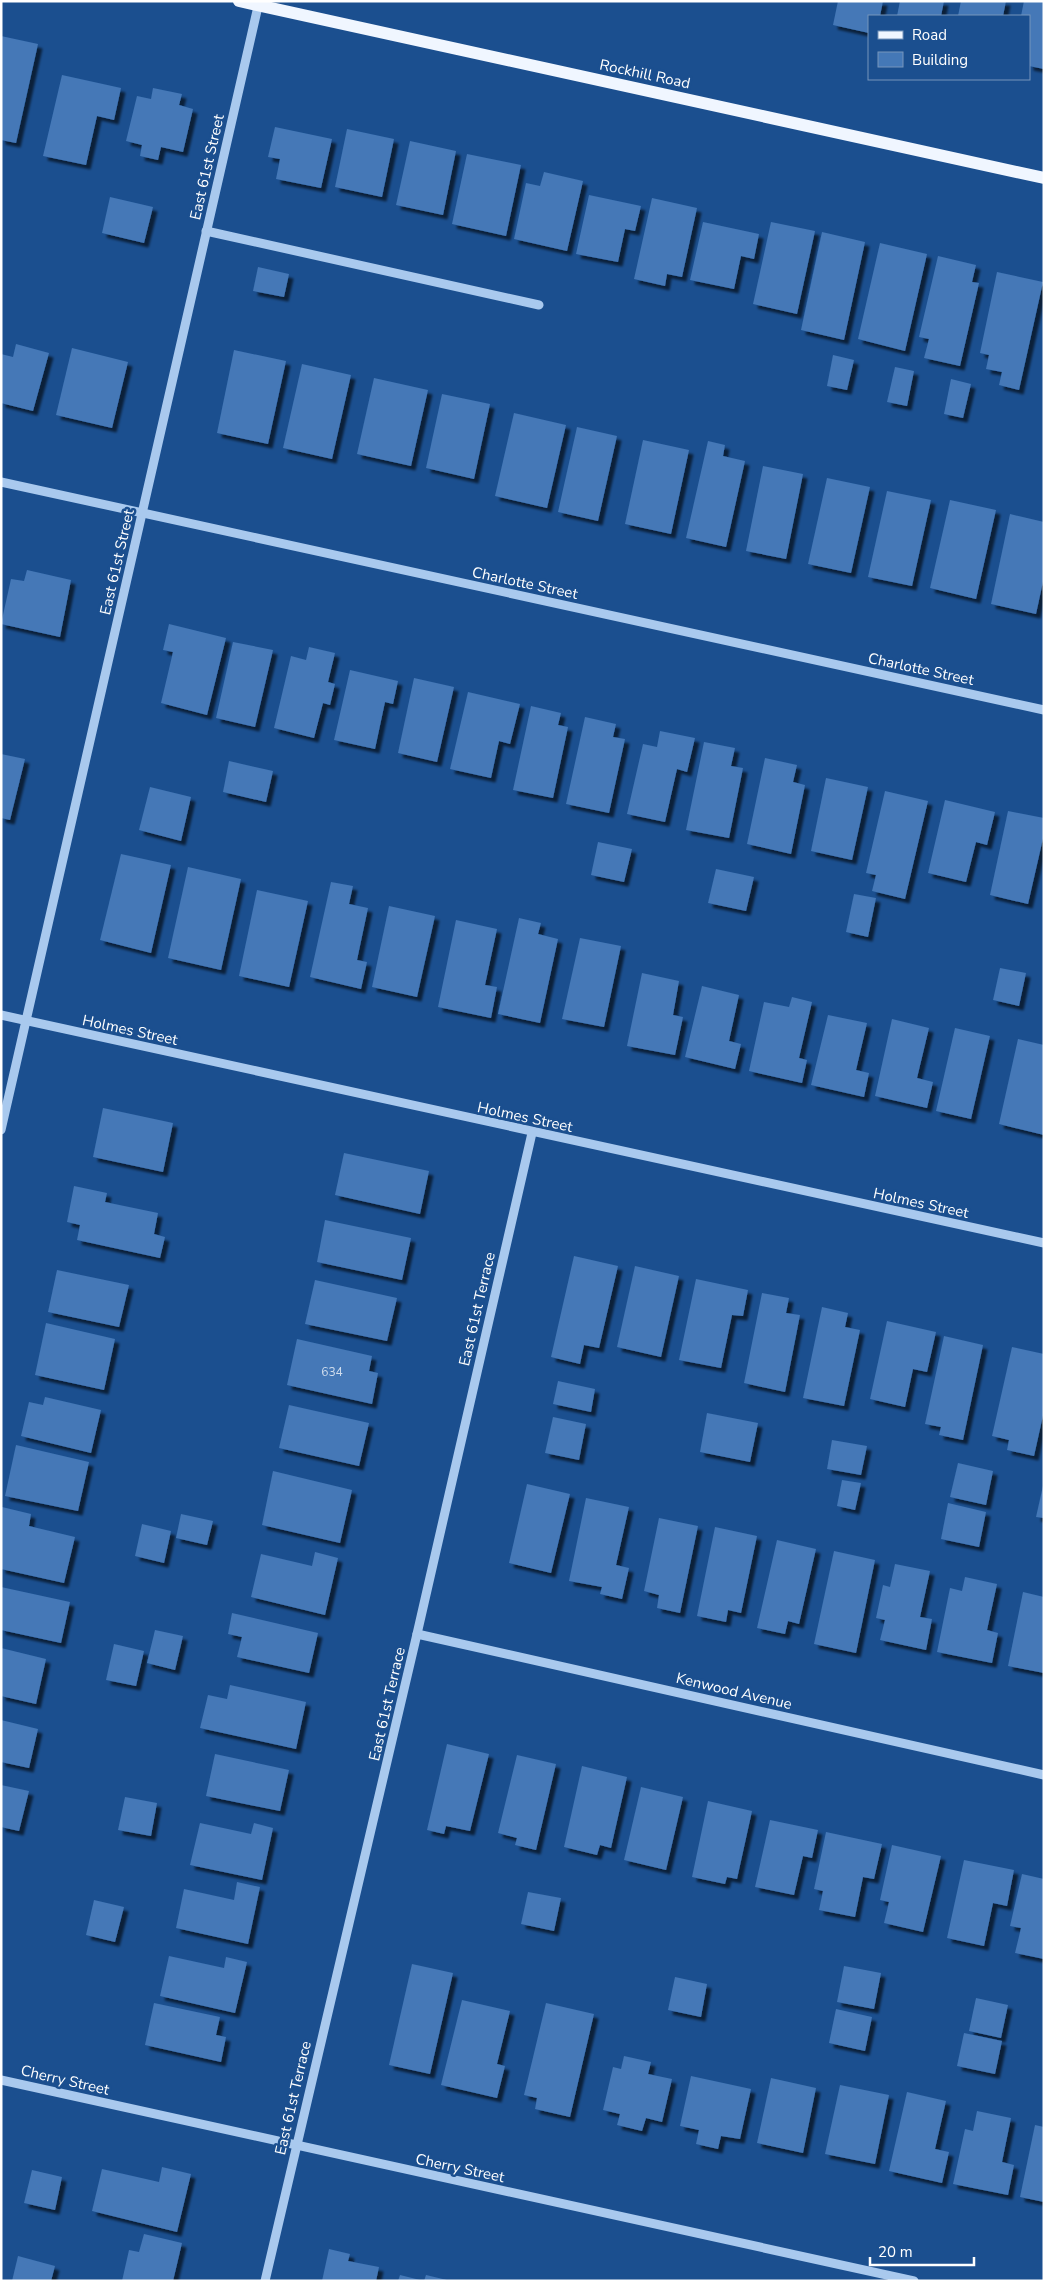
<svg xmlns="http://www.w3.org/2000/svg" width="1045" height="2282" viewBox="0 0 1045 2282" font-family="'Nunito Sans',sans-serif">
	<defs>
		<filter id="shadow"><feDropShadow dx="4.5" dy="4.5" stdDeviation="1" flood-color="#0009"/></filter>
	</defs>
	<rect width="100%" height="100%" fill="#1b4f8f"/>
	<g fill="#4478b7" filter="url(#shadow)">
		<polygon points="838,1 883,1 880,16 869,16 869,33 833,25"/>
		<polygon points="900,1 944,1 941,16 897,16"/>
		<polygon points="961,1 1006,1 1003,16 958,16"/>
		<polygon points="1024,1 1044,1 1044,69 1029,66 1029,16 1021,16"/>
		<polygon points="1,36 38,44 16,143 1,140"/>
		<polygon points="62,75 121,88 114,120 97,116 86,165 43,156"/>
		<polygon points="153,88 182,94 179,105 193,109 183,152 161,147 158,160 140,156 142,145 126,141 137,96 151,99"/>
		<polygon points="275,127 332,139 321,188 276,179 280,159 268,157"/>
		<polygon points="347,129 394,139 382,197 335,187"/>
		<polygon points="410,141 456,151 443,215 396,205"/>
		<polygon points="467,154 521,165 506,236 452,224"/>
		<polygon points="544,172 583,181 567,251 514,239 526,183 540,186"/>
		<polygon points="589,195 641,206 635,231 625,229 618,262 576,254"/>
		<polygon points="110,197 153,207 144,243 102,233"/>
		<polygon points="652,198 697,208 682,277 667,274 665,286 634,279"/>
		<polygon points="703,222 759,234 754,259 741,256 734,289 690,280"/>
		<polygon points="771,222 815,231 797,314 753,304"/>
		<polygon points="822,232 865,242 844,340 801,330"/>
		<polygon points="880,243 927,254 905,351 858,339"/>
		<polygon points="938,256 976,265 972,282 979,283 960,366 924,358 929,339 919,337"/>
		<polygon points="258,267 289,274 284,297 253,291"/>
		<polygon points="997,272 1043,282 1019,390 999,385 1002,372 986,369 989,355 980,353"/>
		<polygon points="16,344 49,353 33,411 1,403 1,354 13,357"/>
		<polygon points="72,348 128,362 112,428 56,415"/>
		<polygon points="234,350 286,361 268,444 217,433"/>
		<polygon points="833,355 854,360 847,390 827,386"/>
		<polygon points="302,364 351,375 332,459 283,448"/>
		<polygon points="895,367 914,371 907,406 887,402"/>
		<polygon points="374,378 428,390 411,466 357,454"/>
		<polygon points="951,379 971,384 963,418 944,414"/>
		<polygon points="442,394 490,404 474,479 426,468"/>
		<polygon points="514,413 566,425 547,508 495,496"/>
		<polygon points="577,427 617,436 598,521 558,512"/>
		<polygon points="643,440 689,450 671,534 625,524"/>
		<polygon points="708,441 725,445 723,456 745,461 726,547 686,538"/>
		<polygon points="763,466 803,474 786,559 746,551"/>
		<polygon points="827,478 870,487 851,573 808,564"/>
		<polygon points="887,491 931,500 912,586 868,577"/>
		<polygon points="950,500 996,510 976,599 930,588"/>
		<polygon points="1010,514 1044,522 1044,577 1036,614 991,604"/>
		<polygon points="27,570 71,580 60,637 1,624 11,579 24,581"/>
		<polygon points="169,624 226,638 207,715 161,703 173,652 163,650"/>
		<polygon points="233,642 273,650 255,727 216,718"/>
		<polygon points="309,647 335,653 328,682 335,684 330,705 323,703 314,738 274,728 291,656 306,660"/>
		<polygon points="350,670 398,681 393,704 385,702 375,749 334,740"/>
		<polygon points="414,678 454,687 437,762 398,753"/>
		<polygon points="468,692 520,704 510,744 499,741 491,778 450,769"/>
		<polygon points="531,706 561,713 558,725 568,727 553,798 513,790"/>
		<polygon points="585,717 616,724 613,737 625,739 609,813 566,804"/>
		<polygon points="660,731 695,738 687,772 677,769 665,822 627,814 643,744 657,747"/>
		<polygon points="704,742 735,748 731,766 743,768 729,838 686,830"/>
		<polygon points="1,754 25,759 10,820 1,818"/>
		<polygon points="765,758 797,765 793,782 805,785 791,854 747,844"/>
		<polygon points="229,761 273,771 266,802 223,792"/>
		<polygon points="826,778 868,787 852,860 811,851"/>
		<polygon points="150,787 191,797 181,841 139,830"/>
		<polygon points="885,791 928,801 905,899 872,891 876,875 866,873"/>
		<polygon points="945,800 995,812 987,845 976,842 966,882 928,873"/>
		<polygon points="1008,811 1044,818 1044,834 1028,904 990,895"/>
		<polygon points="598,842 632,849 624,882 591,875"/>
		<polygon points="121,854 171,865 151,953 100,940"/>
		<polygon points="188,867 241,879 221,970 168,958"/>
		<polygon points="716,869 754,877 746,911 708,903"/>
		<polygon points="331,882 353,886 349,904 368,908 357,960 367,962 361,989 310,977"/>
		<polygon points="257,890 308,901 289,987 239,976"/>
		<polygon points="854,894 876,898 868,937 846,932"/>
		<polygon points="389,906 435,916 417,997 372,987"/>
		<polygon points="519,918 541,923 538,934 558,939 540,1023 498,1014"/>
		<polygon points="456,920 497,929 485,985 497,987 491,1018 438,1007"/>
		<polygon points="580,938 621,946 604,1027 562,1019"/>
		<polygon points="1000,968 1026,973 1019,1006 993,1000"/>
		<polygon points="642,973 679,981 673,1015 683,1017 675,1055 627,1046"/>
		<polygon points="702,986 739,995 729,1041 741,1044 735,1069 685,1057"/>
		<polygon points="792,997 812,1002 799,1058 807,1060 802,1083 749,1071 764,1002 789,1007"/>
		<polygon points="828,1015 867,1023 856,1070 869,1073 864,1097 811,1085"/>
		<polygon points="892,1019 929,1028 917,1078 933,1082 927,1108 875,1096"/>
		<polygon points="955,1028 990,1036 971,1119 936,1111"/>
		<polygon points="1018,1039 1044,1045 1044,1135 999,1124"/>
		<polygon points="103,1108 173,1123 163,1172 93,1157"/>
		<polygon points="344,1153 429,1171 420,1214 335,1195"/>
		<polygon points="74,1186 107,1193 105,1202 158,1213 154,1234 165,1237 160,1258 77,1240 80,1225 67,1222"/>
		<polygon points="325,1220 411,1238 402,1280 317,1262"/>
		<polygon points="574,1256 618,1266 599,1348 584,1345 580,1364 551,1357"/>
		<polygon points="635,1266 679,1276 661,1357 617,1347"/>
		<polygon points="57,1270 129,1285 119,1327 48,1312"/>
		<polygon points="696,1279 748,1290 743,1316 732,1315 721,1368 679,1360"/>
		<polygon points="315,1280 397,1298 387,1341 305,1324"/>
		<polygon points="762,1293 789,1298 786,1313 800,1315 785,1392 744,1383"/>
		<polygon points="822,1307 848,1313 845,1327 860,1330 844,1406 803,1398"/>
		<polygon points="887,1321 936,1332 927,1372 913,1369 905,1407 870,1399"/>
		<polygon points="46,1323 115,1339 104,1390 35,1375"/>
		<polygon points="944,1336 983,1345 963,1440 939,1435 941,1427 925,1424"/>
		<polygon points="297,1339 372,1356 369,1371 378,1373 372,1404 287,1385"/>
		<polygon points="1012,1347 1044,1354 1044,1411 1034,1456 1007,1450 1009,1440 992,1436"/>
		<polygon points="558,1381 595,1389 591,1412 553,1404"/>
		<polygon points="45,1397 101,1410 91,1453 21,1436 29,1402 43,1405"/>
		<polygon points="289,1405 369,1423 359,1466 279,1448"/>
		<polygon points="707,1413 758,1423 750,1462 700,1452"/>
		<polygon points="553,1417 586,1424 579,1460 545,1453"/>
		<polygon points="832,1440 867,1446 861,1475 827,1469"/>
		<polygon points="16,1445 89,1462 78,1511 5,1496"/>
		<polygon points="958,1463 993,1471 986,1505 950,1497"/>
		<polygon points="273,1471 352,1490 340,1543 262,1525"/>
		<polygon points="842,1480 861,1483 855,1510 837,1506"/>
		<polygon points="527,1484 570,1494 551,1573 509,1563"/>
		<polygon points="1043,1486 1044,1486 1044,1518 1036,1517"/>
		<polygon points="586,1498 629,1507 616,1565 629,1568 622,1599 600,1594 602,1587 569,1581"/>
		<polygon points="948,1503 986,1512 979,1547 941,1539"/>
		<polygon points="2,1507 31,1514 29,1526 75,1537 64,1583 1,1569"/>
		<polygon points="181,1514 213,1521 207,1545 176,1538"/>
		<polygon points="659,1518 698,1526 680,1613 657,1608 659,1595 644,1591"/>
		<polygon points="142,1524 171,1531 164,1563 135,1556"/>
		<polygon points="715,1527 757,1536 741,1613 728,1610 726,1622 697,1616"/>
		<polygon points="777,1540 816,1549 799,1624 788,1621 785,1634 757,1628"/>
		<polygon points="834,1551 875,1560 856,1653 814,1644"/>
		<polygon points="315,1552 338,1558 325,1615 251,1597 261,1554 312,1566"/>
		<polygon points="895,1564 930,1571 920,1617 932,1619 926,1650 880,1640 885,1620 876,1618 883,1585 890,1587"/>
		<polygon points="965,1577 997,1584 987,1630 998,1633 992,1663 937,1652 950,1588 962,1591"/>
		<polygon points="1,1587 70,1602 61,1643 1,1630"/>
		<polygon points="1023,1592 1044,1597 1044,1673 1008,1666"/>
		<polygon points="232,1613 318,1633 309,1673 237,1657 242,1637 228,1634"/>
		<polygon points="155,1630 183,1636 175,1670 147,1663"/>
		<polygon points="114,1644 144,1651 136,1686 106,1680"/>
		<polygon points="1,1648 46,1659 36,1704 1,1696"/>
		<polygon points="230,1685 306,1702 296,1749 200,1728 208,1695 227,1699"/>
		<polygon points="1,1720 38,1729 29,1768 1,1762"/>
		<polygon points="447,1744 489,1754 470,1831 446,1826 444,1834 427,1830"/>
		<polygon points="215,1754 289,1770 280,1811 206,1796"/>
		<polygon points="517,1755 556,1764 536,1850 515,1845 517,1838 498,1833"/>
		<polygon points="582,1766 627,1777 611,1848 600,1845 597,1855 564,1847"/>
		<polygon points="1,1785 29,1791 19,1831 1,1827"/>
		<polygon points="641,1787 683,1797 666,1870 624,1860"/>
		<polygon points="125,1797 157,1803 151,1836 118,1830"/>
		<polygon points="708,1801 752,1811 737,1879 727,1877 725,1884 692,1877"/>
		<polygon points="770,1820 818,1830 812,1858 803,1856 794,1895 755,1887"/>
		<polygon points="200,1823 251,1834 254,1823 273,1828 262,1880 190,1865"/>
		<polygon points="826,1832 882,1844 874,1879 863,1877 855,1917 819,1910 823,1891 814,1889"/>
		<polygon points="892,1845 941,1856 923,1932 884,1923 889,1902 880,1900"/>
		<polygon points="964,1860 1014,1870 1007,1906 993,1903 984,1946 947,1938"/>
		<polygon points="1022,1874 1044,1879 1044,1959 1015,1953 1021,1928 1010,1926"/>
		<polygon points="237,1882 260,1887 248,1944 176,1928 184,1889 234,1900"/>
		<polygon points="528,1892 561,1898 554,1931 521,1924"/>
		<polygon points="94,1900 124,1907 115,1942 86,1935"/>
		<polygon points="169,1956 224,1968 226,1957 247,1962 235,2013 160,1996"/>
		<polygon points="412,1964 453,1973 430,2074 389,2065"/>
		<polygon points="844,1966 881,1973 874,2009 837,2002"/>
		<polygon points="675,1977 707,1984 701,2017 668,2010"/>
		<polygon points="976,1998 1008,2005 1001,2038 969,2031"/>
		<polygon points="462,2000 510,2011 497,2064 505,2066 497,2098 441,2085"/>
		<polygon points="154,2003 220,2017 216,2035 226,2037 221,2062 145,2045"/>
		<polygon points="546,2003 594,2014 570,2117 535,2109 537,2098 524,2095"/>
		<polygon points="836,2009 872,2017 865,2051 829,2043"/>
		<polygon points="964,2033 1002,2041 995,2074 957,2066"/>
		<polygon points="624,2056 651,2062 648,2074 672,2079 662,2122 646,2118 642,2131 617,2125 620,2114 603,2110 613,2067 621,2069"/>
		<polygon points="691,2076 751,2089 740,2139 721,2136 718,2149 696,2144 699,2130 680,2126"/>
		<polygon points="771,2078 816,2088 803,2153 757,2143"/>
		<polygon points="840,2085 889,2095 875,2164 825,2154"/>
		<polygon points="907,2092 946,2101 935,2149 949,2152 942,2183 889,2171"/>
		<polygon points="977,2111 1011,2118 1002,2162 1014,2165 1008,2195 953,2184 965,2129 973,2131"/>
		<polygon points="1035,2125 1044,2127 1044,2202 1020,2197"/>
		<polygon points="162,2167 191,2174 177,2232 92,2211 102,2169 159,2182"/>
		<polygon points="32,2170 62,2177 55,2210 24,2203"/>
		<polygon points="144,2234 182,2243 173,2281 122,2281 129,2250 139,2252"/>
		<polygon points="329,2249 350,2254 348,2261 379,2267 376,2281 322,2281"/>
		<polygon points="18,2256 55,2266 51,2281 12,2281"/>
		<polygon points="400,2275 420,2280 420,2281 398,2281"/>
		<polygon points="426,2275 447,2280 447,2281 424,2281"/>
	</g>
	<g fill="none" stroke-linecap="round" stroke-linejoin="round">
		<g stroke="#a9c9ee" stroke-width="9">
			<polyline points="206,231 539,305"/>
			<polyline points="1,482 1044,710"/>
			<polyline points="1,1015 1044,1243"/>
			<polyline points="1,1130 259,2"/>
			<polyline points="417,1634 1044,1775"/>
			<polyline points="1,2080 914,2281"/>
			<polyline points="265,2281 417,1634 532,1133"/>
		</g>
		<polyline stroke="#f0f6ff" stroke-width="12" points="239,1 1044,178"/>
	</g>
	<g text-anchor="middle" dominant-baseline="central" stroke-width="5" stroke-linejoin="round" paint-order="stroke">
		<g font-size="12" fill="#d0dded">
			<text x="332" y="1372">634</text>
		</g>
		<g font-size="15" fill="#fff" stroke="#1b4f8f">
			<text transform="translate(645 74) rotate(12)">Rockhill Road</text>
			<text transform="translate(207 167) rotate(-77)">East 61st Street</text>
			<text transform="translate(117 562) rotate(-77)">East 61st Street</text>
			<text transform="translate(525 583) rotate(12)">Charlotte Street</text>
			<text transform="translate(921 669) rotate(12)">Charlotte Street</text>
			<text transform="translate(130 1030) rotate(12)">Holmes Street</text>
			<text transform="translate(525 1117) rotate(12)">Holmes Street</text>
			<text transform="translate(921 1203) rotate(12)">Holmes Street</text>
			<text transform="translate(477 1309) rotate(-77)">East 61st Terrace</text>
			<text transform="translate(734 1691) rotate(13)">Kenwood Avenue</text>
			<text transform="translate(387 1704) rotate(-77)">East 61st Terrace</text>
			<text transform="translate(65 2080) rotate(13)">Cherry Street</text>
			<text transform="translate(293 2098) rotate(-77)">East 61st Terrace</text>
			<text transform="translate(460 2168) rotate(12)">Cherry Street</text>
		</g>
	</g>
	<rect width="1045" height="2282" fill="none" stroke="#ffffff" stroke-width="5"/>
	<rect x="868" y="15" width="162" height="65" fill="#1b4f8f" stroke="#7695bc"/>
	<rect x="878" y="31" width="25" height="8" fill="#f0f6ff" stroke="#7695bc"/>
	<text x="912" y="40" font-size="15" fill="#ffffff">Road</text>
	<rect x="878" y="52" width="25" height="15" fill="#4478b7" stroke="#7695bc"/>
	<text x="912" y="65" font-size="15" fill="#ffffff">Building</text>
	<path d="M870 2257v8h104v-8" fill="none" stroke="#ffffff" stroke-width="2.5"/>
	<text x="878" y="2257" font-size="15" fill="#ffffff" stroke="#1b4f8f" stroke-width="4" paint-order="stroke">20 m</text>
</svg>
